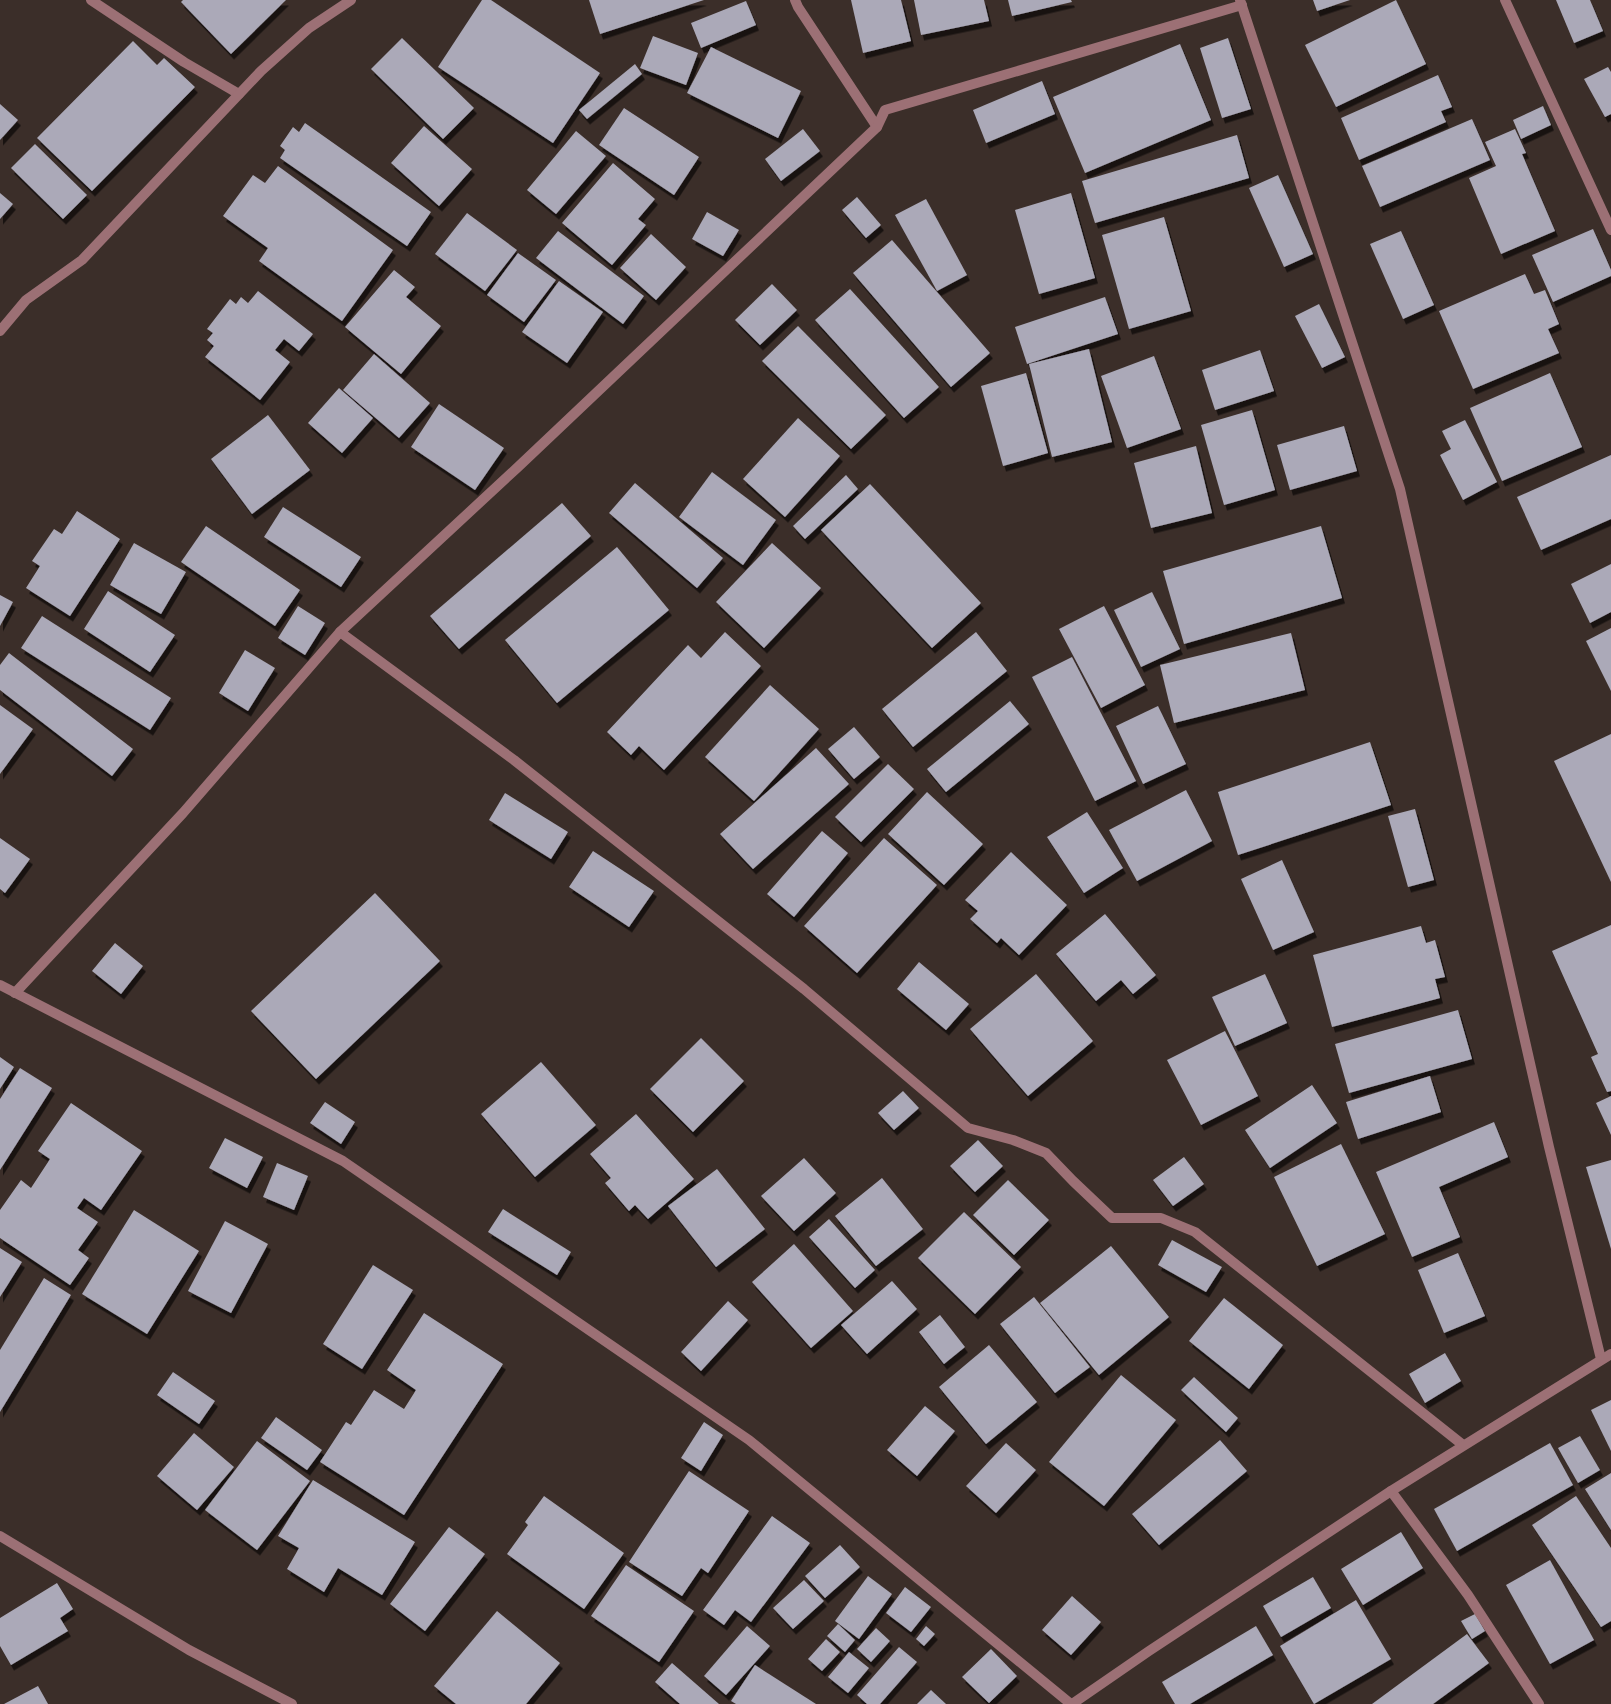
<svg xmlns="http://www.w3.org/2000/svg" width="1611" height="1704" viewBox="0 0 1611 1704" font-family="Figtree,sans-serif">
	<defs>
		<filter id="shadow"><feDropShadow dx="3" dy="5.5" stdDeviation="0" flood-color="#0009"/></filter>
	</defs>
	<rect width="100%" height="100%" fill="#3b2e29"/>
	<g fill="#aba9b8" filter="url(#shadow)">
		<polygon points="183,0 286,0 231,54 181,2"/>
		<polygon points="482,0 491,0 600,73 553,143 438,67"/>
		<polygon points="589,0 704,0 600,34"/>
		<polygon points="851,0 901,0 911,41 863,53"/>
		<polygon points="914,0 984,0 989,21 921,35"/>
		<polygon points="1008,0 1071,0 1072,2 1012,16"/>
		<polygon points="1313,0 1350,0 1317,11"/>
		<polygon points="1396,0 1426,64 1336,107 1305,45"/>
		<polygon points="1556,0 1590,0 1603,31 1574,43"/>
		<polygon points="746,1 756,25 701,48 691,23"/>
		<polygon points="653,36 698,53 686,85 640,68"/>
		<polygon points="402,38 474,108 443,139 371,69"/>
		<polygon points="1228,38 1251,109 1222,118 1200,48"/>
		<polygon points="133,41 157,65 164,58 195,87 92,191 37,138"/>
		<polygon points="1180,44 1211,120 1085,173 1053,97"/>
		<polygon points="711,47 801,91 778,138 687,93"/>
		<polygon points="635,64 642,74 587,119 579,110"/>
		<polygon points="1608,67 1611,72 1611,114 1605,117 1584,79"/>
		<polygon points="1438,75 1452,107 1441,111 1446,122 1359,160 1341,118"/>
		<polygon points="1042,81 1055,114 986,143 973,110"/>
		<polygon points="0,104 18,120 0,140"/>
		<polygon points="1543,106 1551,125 1521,139 1513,120"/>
		<polygon points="624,108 699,157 674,195 599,145"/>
		<polygon points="1472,119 1490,160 1380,207 1362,166"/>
		<polygon points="305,123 431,212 407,246 280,158 285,150 280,146 293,127 299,132"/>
		<polygon points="424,126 472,169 439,206 391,163"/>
		<polygon points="803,129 820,151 781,181 765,159"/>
		<polygon points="1515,129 1526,153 1522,154 1555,231 1501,254 1469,178 1496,166 1485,142"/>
		<polygon points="576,131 606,156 556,214 527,190"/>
		<polygon points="1237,135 1249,178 1095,223 1082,181"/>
		<polygon points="35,144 87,195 63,219 11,168"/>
		<polygon points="613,163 655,199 638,219 646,225 612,265 562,223"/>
		<polygon points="278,166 393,250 342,321 259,261 268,248 223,216 253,175 265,183"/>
		<polygon points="1278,175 1313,254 1284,267 1249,188"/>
		<polygon points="0,193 13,204 0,219"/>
		<polygon points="1071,193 1095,278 1039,294 1015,210"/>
		<polygon points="857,197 881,225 866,238 842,210"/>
		<polygon points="926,199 967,275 937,291 895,215"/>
		<polygon points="707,212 739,230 723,256 692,239"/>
		<polygon points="467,213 517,250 485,291 435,254"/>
		<polygon points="1164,217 1191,311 1129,329 1102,235"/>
		<polygon points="1593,229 1611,270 1611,276 1553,302 1532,255"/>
		<polygon points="558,231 644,296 623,324 536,258"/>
		<polygon points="1401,231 1434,305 1403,319 1370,244"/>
		<polygon points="651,234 686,267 656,300 620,268"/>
		<polygon points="892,240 990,353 951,387 853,273"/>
		<polygon points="518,253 556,280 524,322 487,295"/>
		<polygon points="394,270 415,287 406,297 441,326 401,374 345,327"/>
		<polygon points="1525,274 1534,294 1545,290 1559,324 1548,329 1559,353 1473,389 1439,311"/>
		<polygon points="559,281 603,312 567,363 522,332"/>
		<polygon points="772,284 797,310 760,345 735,320"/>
		<polygon points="850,289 939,387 904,418 815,320"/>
		<polygon points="258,291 313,334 299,351 284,339 275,350 290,362 260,400 205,357 214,346 207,340 213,333 207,329 230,299 236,304 241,297 248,303"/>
		<polygon points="1105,297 1118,334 1027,364 1015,327"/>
		<polygon points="1319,304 1345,357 1322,368 1295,316"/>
		<polygon points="798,326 886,415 851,449 762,361"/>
		<polygon points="1089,349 1112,442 1052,457 1029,364"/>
		<polygon points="1260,350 1274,391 1215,410 1202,370"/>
		<polygon points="374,354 430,403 399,438 343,390"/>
		<polygon points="1154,356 1181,429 1127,448 1101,376"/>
		<polygon points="1026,373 1048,453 1003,466 981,386"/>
		<polygon points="1550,373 1582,447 1502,481 1470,408"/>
		<polygon points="339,388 373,418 342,453 308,423"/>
		<polygon points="439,404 504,448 475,490 411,447"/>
		<polygon points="1252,410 1275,490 1224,505 1201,425"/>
		<polygon points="268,415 310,470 252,514 211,459"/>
		<polygon points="798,418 840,456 785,517 743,479"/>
		<polygon points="1465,420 1497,482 1463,500 1440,455 1451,449 1442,431"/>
		<polygon points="1344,426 1357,471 1290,490 1277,445"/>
		<polygon points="1196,446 1212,513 1151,528 1134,463"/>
		<polygon points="1611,455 1611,519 1541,550 1517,497"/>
		<polygon points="712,472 776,520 743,565 679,517"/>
		<polygon points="846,475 858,489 805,539 793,526"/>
		<polygon points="635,483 723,558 697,588 609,513"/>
		<polygon points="870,484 981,603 932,648 821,530"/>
		<polygon points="562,503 591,536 459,649 430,616"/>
		<polygon points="283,507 361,557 341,587 264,537"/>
		<polygon points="77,511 120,539 70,616 26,588 40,566 32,561 54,529 62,534"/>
		<polygon points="206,526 300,590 275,626 181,562"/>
		<polygon points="1321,526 1342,598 1184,644 1163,571"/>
		<polygon points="134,543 186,572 161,614 110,585"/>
		<polygon points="772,543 821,588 764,648 716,602"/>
		<polygon points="617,547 669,610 557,703 505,640"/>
		<polygon points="1611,564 1611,612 1590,623 1571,584"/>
		<polygon points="108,591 175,635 150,672 84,629"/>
		<polygon points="1152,592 1180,649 1141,667 1114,610"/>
		<polygon points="0,595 13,602 0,626"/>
		<polygon points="298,606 325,623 305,655 278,638"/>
		<polygon points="1104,606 1145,685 1101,708 1059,629"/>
		<polygon points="42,616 171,698 150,730 21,648"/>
		<polygon points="1611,628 1611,691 1586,641"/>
		<polygon points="725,632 761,666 664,770 639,746 631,755 607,732 688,645 701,658"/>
		<polygon points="976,632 1007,671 913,747 882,709"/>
		<polygon points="1291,633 1305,690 1174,723 1160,665"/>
		<polygon points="245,650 275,668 248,711 219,693"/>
		<polygon points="9,653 133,749 112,776 0,690 0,665"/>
		<polygon points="1072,657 1136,781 1095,801 1032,677"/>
		<polygon points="770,685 819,729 754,801 705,757"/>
		<polygon points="1010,701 1029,724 946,792 927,769"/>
		<polygon points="0,705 33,729 0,774"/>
		<polygon points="1158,706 1186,764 1143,784 1116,726"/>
		<polygon points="854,727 880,757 854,779 828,749"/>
		<polygon points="1611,734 1611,882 1554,761"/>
		<polygon points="1370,742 1391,805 1238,855 1218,792"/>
		<polygon points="816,748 849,784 753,869 720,834"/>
		<polygon points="888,764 914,789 861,842 835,817"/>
		<polygon points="1186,790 1212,841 1137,881 1109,830"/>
		<polygon points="927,792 983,844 944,885 888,834"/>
		<polygon points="505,793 568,832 551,859 489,820"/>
		<polygon points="1415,809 1434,880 1408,887 1388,816"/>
		<polygon points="1087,812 1123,868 1084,893 1047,837"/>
		<polygon points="822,831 848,853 794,917 767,894"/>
		<polygon points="0,838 30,859 5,893 0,889"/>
		<polygon points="884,838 937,885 857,973 804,926"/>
		<polygon points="593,851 654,891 629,927 569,887"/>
		<polygon points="1011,852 1067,905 1019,955 1001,938 997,943 970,919 978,911 965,900"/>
		<polygon points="1282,860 1314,932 1273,950 1241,879"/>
		<polygon points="375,893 440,961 316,1079 251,1011"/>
		<polygon points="1105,914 1156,975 1133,994 1121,980 1096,1001 1056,954"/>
		<polygon points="1611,925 1611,1091 1607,1092 1591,1057 1598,1054 1552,951"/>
		<polygon points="1421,926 1426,943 1435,940 1445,977 1435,979 1440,998 1332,1027 1313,955"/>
		<polygon points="115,943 143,966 121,994 92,971"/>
		<polygon points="919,962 969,1004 946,1030 897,989"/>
		<polygon points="1036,974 1093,1041 1028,1096 970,1029"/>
		<polygon points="1265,974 1287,1023 1235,1046 1212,997"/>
		<polygon points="1458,1010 1472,1059 1349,1093 1335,1044"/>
		<polygon points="1225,1031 1258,1096 1201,1125 1167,1060"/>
		<polygon points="701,1038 744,1081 693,1132 650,1089"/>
		<polygon points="0,1057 14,1067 0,1089"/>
		<polygon points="541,1062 596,1125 535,1177 481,1114"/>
		<polygon points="20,1068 52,1088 0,1170 0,1099"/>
		<polygon points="1430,1076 1441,1112 1358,1139 1346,1102"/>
		<polygon points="1312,1085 1337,1123 1270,1168 1245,1130"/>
		<polygon points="903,1091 919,1108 894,1130 878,1113"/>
		<polygon points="1611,1096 1611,1135 1596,1103"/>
		<polygon points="325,1102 355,1122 341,1144 310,1123"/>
		<polygon points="71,1103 142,1151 101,1210 84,1198 77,1208 98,1222 78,1250 89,1258 70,1285 0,1238 0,1210 21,1180 31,1188 50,1159 38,1151"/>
		<polygon points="636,1114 694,1179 648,1219 635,1205 629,1211 605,1183 611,1178 590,1154"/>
		<polygon points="1494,1122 1508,1157 1439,1187 1460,1237 1412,1257 1376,1172"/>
		<polygon points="225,1138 263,1157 247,1188 209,1168"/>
		<polygon points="978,1140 1003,1166 975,1192 950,1166"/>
		<polygon points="1341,1144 1385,1234 1317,1266 1274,1177"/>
		<polygon points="1184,1157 1204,1184 1173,1206 1153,1180"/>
		<polygon points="804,1158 836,1193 794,1231 761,1196"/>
		<polygon points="1611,1160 1611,1249 1586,1167"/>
		<polygon points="277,1163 308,1176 294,1210 263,1197"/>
		<polygon points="717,1169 765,1229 716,1267 668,1206"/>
		<polygon points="882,1178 923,1229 876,1266 835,1216"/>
		<polygon points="1008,1180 1049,1220 1014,1255 973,1215"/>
		<polygon points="503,1209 571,1252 557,1275 488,1232"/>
		<polygon points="134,1210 199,1251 147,1334 82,1294"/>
		<polygon points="964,1212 1021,1267 975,1314 918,1258"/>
		<polygon points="829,1219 875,1270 855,1288 809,1237"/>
		<polygon points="225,1221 268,1244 231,1313 188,1291"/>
		<polygon points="1172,1240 1222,1267 1206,1292 1158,1265"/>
		<polygon points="794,1244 853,1311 811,1348 752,1282"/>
		<polygon points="1111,1246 1169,1317 1099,1375 1040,1303"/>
		<polygon points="0,1248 22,1262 0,1297"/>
		<polygon points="1458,1253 1485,1316 1444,1333 1418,1270"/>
		<polygon points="373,1265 413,1290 362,1369 323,1344"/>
		<polygon points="44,1278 71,1295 0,1412 0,1350"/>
		<polygon points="892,1281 917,1309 867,1354 841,1325"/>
		<polygon points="1034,1297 1090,1367 1055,1393 1000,1324"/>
		<polygon points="1224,1298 1283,1345 1249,1389 1189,1341"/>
		<polygon points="728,1301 748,1320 701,1371 681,1352"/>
		<polygon points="424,1313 503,1364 404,1515 320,1462 346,1422 351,1425 374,1390 404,1409 416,1390 387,1370"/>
		<polygon points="940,1315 965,1347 944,1364 919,1332"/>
		<polygon points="989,1345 1037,1402 986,1444 939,1387"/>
		<polygon points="1445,1353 1461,1381 1425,1403 1409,1374"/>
		<polygon points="173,1372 215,1401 199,1424 157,1395"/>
		<polygon points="1121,1375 1176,1420 1104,1506 1049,1462"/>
		<polygon points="1194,1377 1238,1418 1226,1432 1181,1390"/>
		<polygon points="1611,1400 1611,1451 1591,1410"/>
		<polygon points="925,1406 955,1431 917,1476 887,1450"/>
		<polygon points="276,1417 322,1450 307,1470 261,1438"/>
		<polygon points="704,1422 723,1435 701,1471 681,1458"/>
		<polygon points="194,1433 234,1467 197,1510 157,1476"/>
		<polygon points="1580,1436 1600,1470 1578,1483 1558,1448"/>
		<polygon points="1220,1440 1247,1471 1159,1545 1132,1514"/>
		<polygon points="257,1441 310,1481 257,1550 205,1510"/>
		<polygon points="1006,1443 1036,1470 996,1513 966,1486"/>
		<polygon points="1550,1443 1573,1485 1457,1551 1434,1509"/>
		<polygon points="689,1471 749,1511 708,1573 701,1568 682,1596 629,1562"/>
		<polygon points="1611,1473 1611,1530 1585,1489"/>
		<polygon points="313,1480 415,1542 382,1595 338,1568 324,1592 287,1569 299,1548 278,1536"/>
		<polygon points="544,1496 624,1553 584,1609 507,1554 528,1525 525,1522"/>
		<polygon points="1576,1496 1611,1548 1611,1621 1601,1627 1532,1525"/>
		<polygon points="772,1516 810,1543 751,1622 735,1610 724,1625 703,1610"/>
		<polygon points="449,1527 485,1554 425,1631 390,1604"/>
		<polygon points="1401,1532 1423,1568 1363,1605 1341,1569"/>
		<polygon points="840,1545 860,1567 825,1598 805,1576"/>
		<polygon points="1550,1560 1594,1640 1550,1664 1506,1585"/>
		<polygon points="626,1565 694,1611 659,1662 591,1616"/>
		<polygon points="868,1576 892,1594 859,1639 835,1621"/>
		<polygon points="1313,1577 1331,1608 1281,1637 1263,1606"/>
		<polygon points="804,1580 824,1601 793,1629 773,1608"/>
		<polygon points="57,1583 73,1609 60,1618 68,1631 11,1665 0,1646 0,1618"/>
		<polygon points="905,1587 931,1607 911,1632 886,1613"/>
		<polygon points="1072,1596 1101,1622 1071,1655 1042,1630"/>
		<polygon points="1356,1600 1391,1659 1314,1704 1280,1646"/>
		<polygon points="497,1611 560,1663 526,1704 456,1704 434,1686"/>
		<polygon points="1475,1614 1485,1631 1472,1639 1461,1621"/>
		<polygon points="838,1624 855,1640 845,1652 827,1636"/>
		<polygon points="747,1626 770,1646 726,1695 704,1676"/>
		<polygon points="926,1626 935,1634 924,1646 916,1639"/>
		<polygon points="1256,1626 1273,1655 1190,1704 1175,1704 1162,1682"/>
		<polygon points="876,1628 890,1641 871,1662 857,1649"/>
		<polygon points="1467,1634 1489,1663 1433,1704 1372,1704"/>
		<polygon points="826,1639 840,1652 822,1671 808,1659"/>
		<polygon points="899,1647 917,1662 880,1704 867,1704 857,1695"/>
		<polygon points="991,1649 1017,1676 989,1703 962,1677"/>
		<polygon points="849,1652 869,1668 848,1693 828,1677"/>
		<polygon points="672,1663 719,1704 680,1704 655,1682"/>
		<polygon points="755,1665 816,1704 736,1704 731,1701"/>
		<polygon points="38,1686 48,1704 4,1704"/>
		<polygon points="931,1690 946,1704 917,1704"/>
	</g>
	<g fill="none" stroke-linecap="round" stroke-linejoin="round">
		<g stroke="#9c7075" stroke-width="10">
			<polyline points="91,0 184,62 239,94"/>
			<polyline points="795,0 798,7 877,127"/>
			<polyline points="1240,0 1400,489 1549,1147 1601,1359"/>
			<polyline points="1505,0 1611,230"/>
			<polyline points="0,331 26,300 82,260 261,71 309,28 351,0"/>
			<polyline points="340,632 514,760 804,989 968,1128 1013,1140 1046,1153 1073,1181 1112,1218 1161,1218 1195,1232 1463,1445"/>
			<polyline points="0,985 343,1161 749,1440 1071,1704"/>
			<polyline points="15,993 183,813 340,632 518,467 877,127 885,110 1242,5"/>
			<polyline points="1391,1491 1468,1595 1539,1704"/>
			<polyline points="0,1536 189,1650 292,1704"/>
			<polyline points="1072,1704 1149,1651 1391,1491 1611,1354"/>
		</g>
	</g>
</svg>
